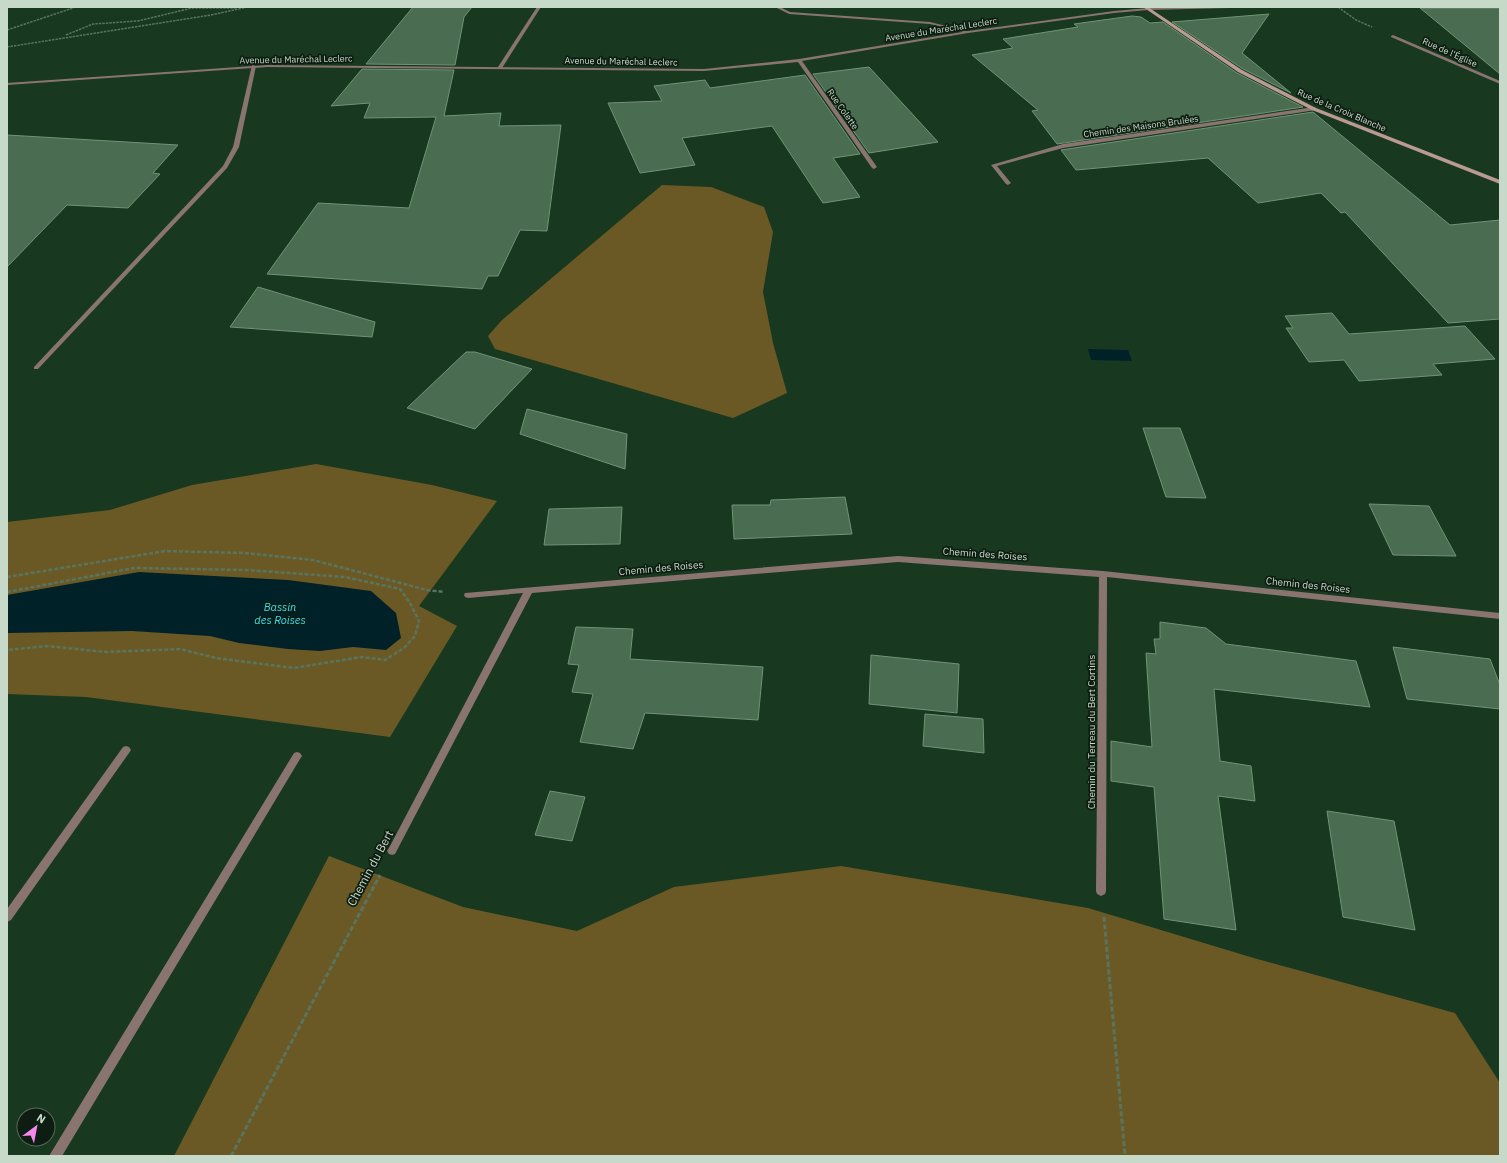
<svg xmlns="http://www.w3.org/2000/svg" width="1507" height="1163" viewBox="0 0 1507 1163" font-family="'IBM Plex Sans',sans-serif">
	<rect width="100%" height="100%" fill="#183920"/>
	<g fill="#6b5925">
		<polygon points="662,185 711,187 764,207 773,232 763,292 773,343 787,393 733,418 495,349 488,336 502,320"/>
		<polygon points="316,464 432,485 497,501 419,606 457,626 390,737 86,697 7,694 7,522 110,510 192,485"/>
		<polygon points="329,856 463,907 577,931 674,887 841,866 1088,908 1257,959 1455,1013 1500,1083 1500,1156 174,1156"/>
	</g>
	<g fill="#002127">
		<polygon points="1088,349 1128,350 1132,361 1091,360"/>
		<polygon points="139,572 288,580 371,591 396,613 401,638 386,650 353,647 320,651 288,649 239,643 210,636 132,631 7,633 7,595"/>
	</g>
	<g fill="#4a6c51" stroke="#709477">
		<polygon points="413,7 472,7 464,17 455,65 366,64"/>
		<polygon points="1420,8 1500,8 1500,74"/>
		<polygon points="1269,14 1242,53 1291,93 1243,69 1172,22"/>
		<polygon points="1132,16 1141,17 1150,23 1163,22 1237,73 1303,107 1057,144 1032,111 1038,110 972,55 1013,48 1003,39 1078,27 1074,24"/>
		<polygon points="869,67 938,142 869,153 813,74"/>
		<polygon points="362,69 454,70 444,116 501,113 499,126 561,125 547,231 520,230 498,276 488,276 482,289 267,274 318,203 409,208 436,117 364,118 370,103 331,106"/>
		<polygon points="805,75 860,154 833,158 860,197 823,203 772,126 682,138 695,165 640,173 608,103 662,101 654,86 705,80 710,88"/>
		<polygon points="1313,112 1450,225 1500,220 1500,319 1448,323 1345,212 1341,213 1321,193 1258,203 1208,158 1076,170 1061,150"/>
		<polygon points="7,135 178,145 153,173 160,174 128,208 67,205 7,267"/>
		<polygon points="258,287 375,322 372,337 230,327"/>
		<polygon points="1332,313 1349,334 1465,326 1495,359 1433,364 1442,375 1359,381 1344,360 1309,362 1286,328 1293,328 1285,316"/>
		<polygon points="466,352 475,352 532,369 475,429 407,408"/>
		<polygon points="527,409 627,434 625,469 520,434"/>
		<polygon points="1143,428 1180,428 1206,498 1166,497"/>
		<polygon points="845,497 852,534 734,539 732,505 770,505 771,500"/>
		<polygon points="1369,504 1429,506 1456,556 1393,555"/>
		<polygon points="622,507 620,544 544,545 549,509"/>
		<polygon points="1160,622 1206,628 1226,644 1356,661 1370,707 1214,689 1220,761 1251,766 1255,801 1218,796 1236,930 1164,919 1154,787 1111,781 1111,741 1152,747 1146,653 1156,654 1154,639 1160,639"/>
		<polygon points="576,627 633,629 630,659 763,667 758,720 645,713 633,749 580,742 593,694 572,692 579,665 568,664"/>
		<polygon points="1393,647 1490,659 1500,685 1500,709 1407,699"/>
		<polygon points="871,655 959,664 957,713 869,704"/>
		<polygon points="925,714 983,719 984,753 923,746"/>
		<polygon points="550,791 585,797 572,841 535,835"/>
		<polygon points="1327,811 1394,821 1415,930 1343,917"/>
	</g>
	<g fill="none" stroke-linecap="round" stroke-linejoin="round">
		<g stroke="#59745f" stroke-width="1.5" stroke-dasharray="2.5 1" stroke-linecap="butt">
			<polyline points="1338,7 1356,20 1372,27"/>
			<polyline points="7,30 76,7"/>
			<polyline points="66,35 93,24 138,21 192,8 237,8"/>
			<polyline points="7,47 211,15 248,7"/>
		</g>
		<g stroke="#59745f" stroke-width="2.5" stroke-dasharray="4 2" stroke-linecap="butt">
			<polyline points="7,577 165,551 245,553 313,560 427,590 444,592"/>
			<polyline points="7,592 134,568 247,570 345,577 400,589 410,603 419,621 415,636 404,648 385,660 361,657 294,668 216,658 180,649 106,652 47,646 7,650"/>
		</g>
		<g stroke="#59745f" stroke-width="3" stroke-dasharray="5 2.5" stroke-linecap="butt">
			<polyline points="1104,917 1125,1156"/>
			<polyline points="231,1156 380,875"/>
		</g>
		<g fill="#897470" fill-rule="evenodd">
			<polygon points="537,7 541,7 502,68 498,68 498,67"/>
			<polygon points="775,7 780,7 790,12 930,22 970,32 968,33 930,24 789,14"/>
			<polygon points="252,65 256,66 239,147 227,168 38,369 34,369 34,367 223,166 233,147"/>
			<polygon points="126,746 129,747 131,750 129,753 11,920 7,922 7,909 123,747"/>
			<polygon points="297,752 300,753 302,756 300,759 62,1156 49,1156 294,753"/>
		</g>
		<g fill="#897470" fill-rule="evenodd">
			<polygon points="1232,7 1230,8 1148,10 1114,13 968,33 802,61 877,167 874,169 872,168 798,62 704,71 267,67 7,85 7,83 267,65 704,69 799,59 968,31 1114,11 1148,8"/>
			<polygon points="1393,35 1500,81 1500,84 1391,37 1391,36"/>
			<polygon points="1314,107 1316,108 1316,110 1063,148 997,166 1011,183 1008,185 1006,184 991,165 1063,144"/>
			<polygon points="898,556 1103,571 1500,613 1500,619 1107,577 1106,891 1105,894 1101,896 1097,894 1096,891 1099,577 898,562 532,593 395,854 392,855 389,854 387,851 389,848 523,593 468,598 465,597 464,595 465,593"/>
		</g>
		<polygon fill="#bb9a94" fill-rule="evenodd" points="1143,7 1148,7 1242,70 1316,108 1500,180 1500,184 1312,110 1238,72"/>
	</g>
	<g text-anchor="middle" dominant-baseline="central" stroke-width="3.5" stroke-linejoin="round" paint-order="stroke">
		<g font-size="9" fill="#c7daca" stroke="#0e1d11">
			<text transform="translate(941 29) rotate(-9)">Avenue du Maréchal Leclerc</text>
			<text transform="translate(1450 52) rotate(24)">Rue de l'Église</text>
			<text transform="translate(296 59) rotate(-1)">Avenue du Maréchal Leclerc</text>
			<text transform="translate(621 61) rotate(1)">Avenue du Maréchal Leclerc</text>
			<text transform="translate(843 109) rotate(55)">Rue Colette</text>
			<text transform="translate(1342 110) rotate(23)">Rue de la Croix Blanche</text>
			<text transform="translate(1141 126) rotate(-8)">Chemin des Maisons Brulées</text>
		</g>
		<g font-size="10" fill="#c7daca" stroke="#0e1d11">
			<text transform="translate(985 554) rotate(4)">Chemin des Roises</text>
			<text transform="translate(661 568) rotate(-5)">Chemin des Roises</text>
			<text transform="translate(1308 585) rotate(6)">Chemin des Roises</text>
			<text transform="translate(1091 732) rotate(-90)">Chemin du Terreau du Bert Cortins</text>
		</g>
		<g font-size="11" font-style="italic" fill="#32e0f9" stroke="#0e1d11">
			<text x="280" y="607">Bassin<tspan x="280" dy="13">des Roises</tspan></text>
		</g>
		<g font-size="12" fill="#c7daca" stroke="#0e1d11">
			<text transform="translate(370 868) rotate(-62)">Chemin du Bert</text>
		</g>
	</g>
	<rect width="1507" height="1163" fill="none" stroke="#c7daca" stroke-width="16"/>
	<g transform="translate(36 1127) rotate(32)"><circle r="19" fill="#0e1d11" stroke="#58695b"/>
	<path d="M0-3L7 15L0 10L-7 15Z" fill="#f688ed"/>
	<text y="-6" font-size="11" font-weight="bold" text-anchor="middle" fill="#c7daca">N</text>
	</g>
</svg>
